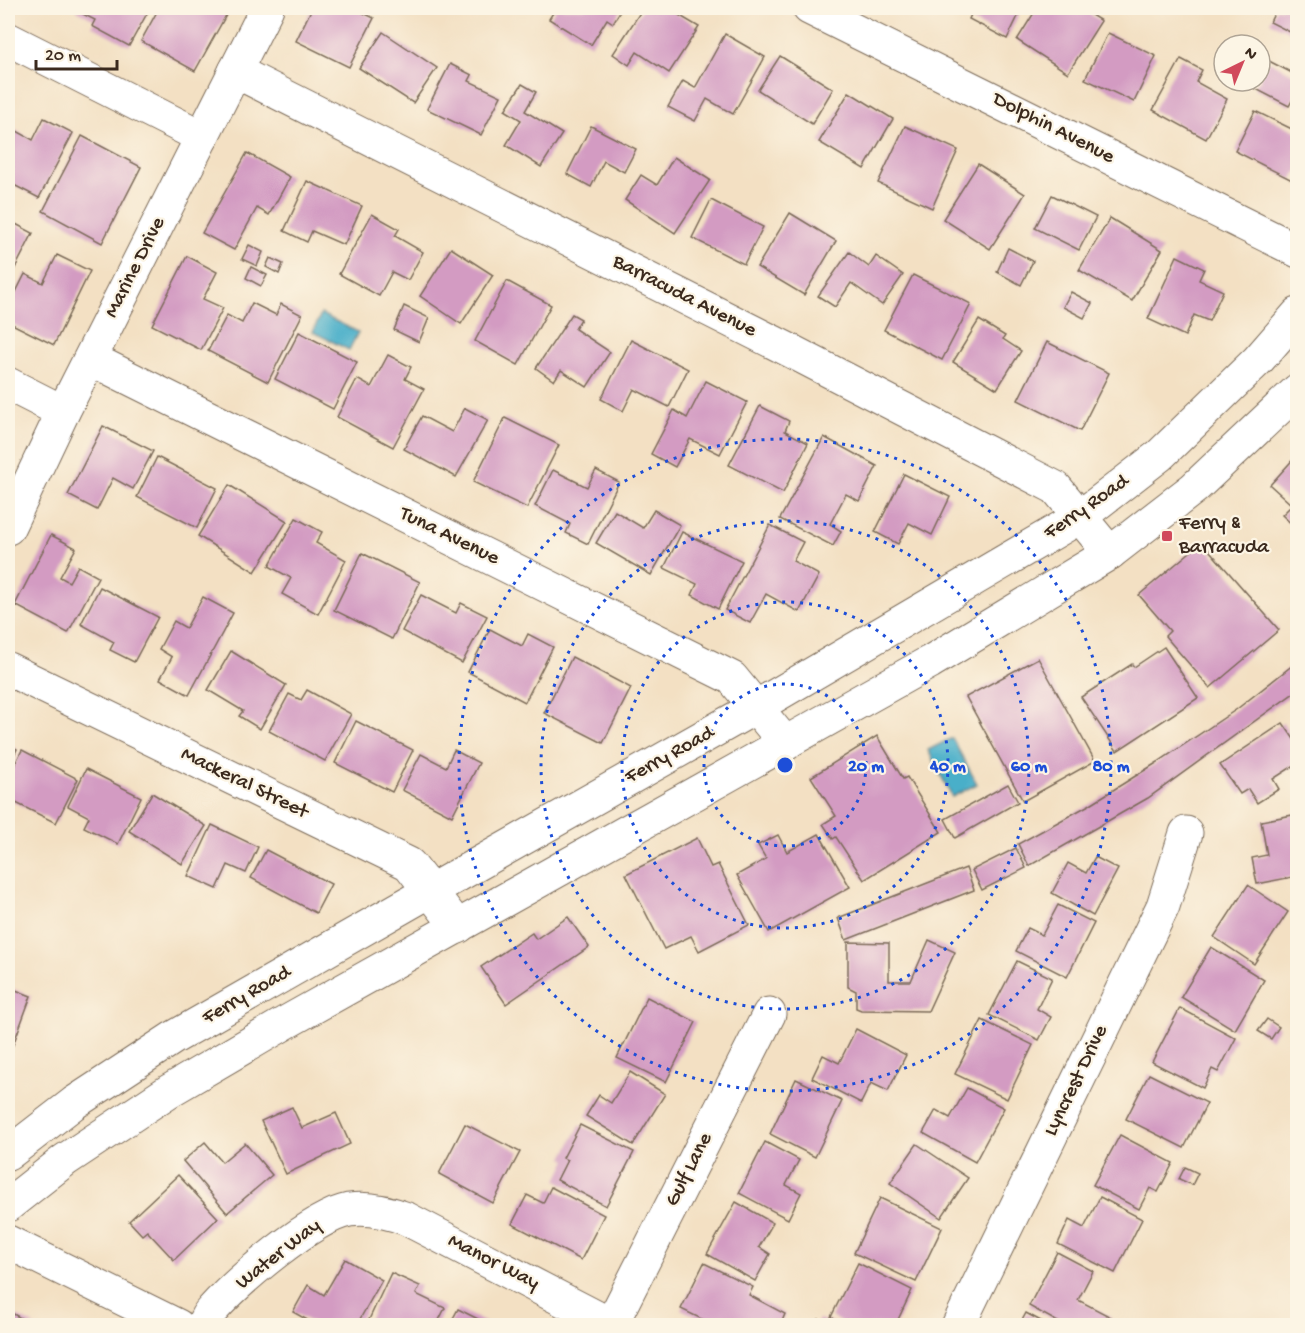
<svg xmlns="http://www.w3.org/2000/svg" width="1305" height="1333" viewBox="0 0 1305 1333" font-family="'Gochi Hand',sans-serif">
	<rect width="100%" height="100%" fill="#fcf5e5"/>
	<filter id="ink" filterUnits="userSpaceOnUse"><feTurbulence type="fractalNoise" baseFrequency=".0167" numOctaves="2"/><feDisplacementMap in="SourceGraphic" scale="12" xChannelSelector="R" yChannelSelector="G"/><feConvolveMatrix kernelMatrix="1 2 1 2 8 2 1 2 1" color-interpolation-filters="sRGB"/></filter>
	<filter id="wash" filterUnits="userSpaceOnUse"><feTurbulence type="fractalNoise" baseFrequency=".008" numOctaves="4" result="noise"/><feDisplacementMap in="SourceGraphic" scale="24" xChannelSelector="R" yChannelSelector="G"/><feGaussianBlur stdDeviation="1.35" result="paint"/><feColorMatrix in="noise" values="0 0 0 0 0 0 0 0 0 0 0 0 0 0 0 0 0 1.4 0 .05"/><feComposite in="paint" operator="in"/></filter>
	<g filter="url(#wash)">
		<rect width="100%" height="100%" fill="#f3e0c3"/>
		<g fill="#49afc9" stroke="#426c74" stroke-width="1.5">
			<polygon points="321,314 358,332 349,350 313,332"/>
			<polygon points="952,738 977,784 952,797 928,750"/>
		</g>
		<g id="blocks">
			<g fill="#d39bc2">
				<polygon points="78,8 150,8 129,46 92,26 95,20 77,11"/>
				<polygon points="159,8 230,8 195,71 141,41"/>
				<polygon points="312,8 353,8 374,18 349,67 296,41"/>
				<polygon points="556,8 622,8 613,23 607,19 591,45 549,19"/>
				<polygon points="643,8 667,8 699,27 669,73 637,52 629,65 613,54"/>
				<polygon points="974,8 1022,8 1007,39 969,19"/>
				<polygon points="1037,8 1080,8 1101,21 1068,73 1017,40"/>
				<polygon points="1277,8 1298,8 1298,36 1270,22"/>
				<polygon points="383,32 437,68 413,103 359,68"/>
				<polygon points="1108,33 1156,56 1134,102 1085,79"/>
				<polygon points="725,34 765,57 733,114 707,99 695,121 668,107 683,81 695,88"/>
				<polygon points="780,56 833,89 812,124 758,90"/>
				<polygon points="1181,59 1202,70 1196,82 1227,99 1206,139 1153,110"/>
				<polygon points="1269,61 1298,76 1298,90 1289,106 1254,88 1258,81 1260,81 1260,77"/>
				<polygon points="450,64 472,75 469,81 501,96 481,135 427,109"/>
				<polygon points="522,84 536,92 525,111 562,134 541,167 506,145 521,120 505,110"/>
				<polygon points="849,92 893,119 864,169 819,142"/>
				<polygon points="1255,111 1298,132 1298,170 1292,180 1235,151"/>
				<polygon points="44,118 73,133 39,198 8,182 8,126 33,140"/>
				<polygon points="591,126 636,149 624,172 604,161 591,187 567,174"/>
				<polygon points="905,126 958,150 932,208 878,183"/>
				<polygon points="82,136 141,167 102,243 43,211"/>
				<polygon points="247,153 290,177 269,215 257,208 234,250 202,233"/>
				<polygon points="674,157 710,180 675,233 625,200 641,175 657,185"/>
				<polygon points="978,164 1025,194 990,249 943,219"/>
				<polygon points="307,181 362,206 344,245 312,231 307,242 284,231"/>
				<polygon points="1052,195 1096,217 1079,250 1035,228"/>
				<polygon points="711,200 763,227 744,264 692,238"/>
				<polygon points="790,213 836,241 804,295 757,267"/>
				<polygon points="372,214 399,229 395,236 423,252 408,280 392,272 379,296 339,274"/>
				<polygon points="1110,218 1162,250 1132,301 1079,270"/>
				<polygon points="8,220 33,233 8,282"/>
				<polygon points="249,245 263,252 257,266 242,259"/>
				<polygon points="451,248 493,275 461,324 420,296"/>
				<polygon points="1008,248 1033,261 1021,285 997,272"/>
				<polygon points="849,252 869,267 876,256 903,275 882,305 851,283 835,307 818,296"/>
				<polygon points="57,255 90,271 54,345 8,322 8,308 25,274 43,283"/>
				<polygon points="187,256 217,272 203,299 223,308 201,350 152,325"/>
				<polygon points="1177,256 1204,269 1199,280 1223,291 1209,321 1194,315 1185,336 1148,319"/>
				<polygon points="270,258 283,264 279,274 266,267"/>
				<polygon points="251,267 267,275 261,286 246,278"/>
				<polygon points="913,275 971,304 942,360 884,330"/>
				<polygon points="507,281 551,305 518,365 475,341"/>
				<polygon points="1071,292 1092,303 1084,318 1063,307"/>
				<polygon points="252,303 276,315 281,304 302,315 268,382 208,351 227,315 242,323"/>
				<polygon points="404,306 429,318 419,342 394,330"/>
				<polygon points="572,314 581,319 575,329 610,352 587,387 561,370 554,381 536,368"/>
				<polygon points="979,320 1005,336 1003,339 1021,351 997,389 953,362"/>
				<polygon points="299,332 357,362 333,409 275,379"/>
				<polygon points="631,340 688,369 669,407 634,389 623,411 601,399"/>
				<polygon points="1047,342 1109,373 1080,431 1018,400"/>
				<polygon points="388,355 411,367 405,379 424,389 393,447 337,417 357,379 371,387"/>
				<polygon points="706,381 747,402 720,454 690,439 675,467 651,454 674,410 687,418"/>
				<polygon points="760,406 789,421 785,431 808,443 783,493 729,465"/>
				<polygon points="465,408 488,420 456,477 404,449 422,416 452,432"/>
				<polygon points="505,418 559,445 527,508 473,482"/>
				<polygon points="103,426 153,451 133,489 113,478 97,510 68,495"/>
				<polygon points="824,437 877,466 859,501 846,494 830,524 841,531 833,546 780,519"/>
				<polygon points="1298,454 1298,530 1282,515 1292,505 1270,485"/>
				<polygon points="157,457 217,488 197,528 137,497"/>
				<polygon points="553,470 587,487 596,470 619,482 588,544 566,533 570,524 535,506"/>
				<polygon points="904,474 950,497 932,535 909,523 898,544 875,532"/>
				<polygon points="229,485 287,521 255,572 198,536"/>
				<polygon points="654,510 680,525 651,575 596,543 615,511 643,528"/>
				<polygon points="296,518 322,532 316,543 346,560 318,614 282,594 291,578 269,566"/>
				<polygon points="770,525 803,542 793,561 819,575 799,612 766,594 750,623 725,610"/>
				<polygon points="682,532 742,561 718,609 692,595 697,584 664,568"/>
				<polygon points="51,535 76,548 60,577 69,582 78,566 98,577 68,633 15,605"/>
				<polygon points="1202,542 1279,630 1210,688 1165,636 1170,631 1139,595"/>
				<polygon points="362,553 420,582 392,639 334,610"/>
				<polygon points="100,587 158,617 134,662 110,650 114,642 81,624"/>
				<polygon points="421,595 456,613 461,603 487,616 462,663 402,631"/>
				<polygon points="203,597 233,613 189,695 160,679 172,657 159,649 174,621 186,628"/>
				<polygon points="490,629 522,646 528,634 553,647 525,702 468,672"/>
				<polygon points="1164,647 1198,698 1117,751 1081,697 1132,664 1134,667"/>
				<polygon points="231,651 286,685 260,729 239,716 243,711 208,690"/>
				<polygon points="572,657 631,688 603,743 544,713"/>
				<polygon points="1038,658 1095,761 1023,801 966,697"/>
				<polygon points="1298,661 1298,690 1148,798 1029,866 1018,844 1089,805 1158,762 1237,709"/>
				<polygon points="307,690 351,714 325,761 269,731 289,694 301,700"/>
				<polygon points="356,721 413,750 392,792 335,763"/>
				<polygon points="1283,723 1298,745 1298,763 1273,779 1279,789 1257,803 1248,789 1240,794 1220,765"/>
				<polygon points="877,736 903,779 907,777 941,832 864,880 836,837 833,839 823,824 836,816 811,777"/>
				<polygon points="8,744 17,749 8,768"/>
				<polygon points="22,750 78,779 56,823 8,799 8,778"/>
				<polygon points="454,750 479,763 452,816 402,790 421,754 446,767"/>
				<polygon points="86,769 141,797 118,844 84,827 89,817 68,806"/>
				<polygon points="1008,784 1018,802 955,838 945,819"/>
				<polygon points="152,793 206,826 182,864 129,831"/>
				<polygon points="1298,814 1298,876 1257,884 1252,858 1267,855 1261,821"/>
				<polygon points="212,825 258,847 246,873 228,865 217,889 188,876"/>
				<polygon points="819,834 850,887 769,932 737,875 766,859 758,845 778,835 787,852"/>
				<polygon points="697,838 711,867 718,864 749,925 699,951 691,936 664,949 626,874"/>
				<polygon points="1016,848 1026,868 982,890 972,870"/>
				<polygon points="266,850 331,884 316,913 251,878"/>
				<polygon points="1095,857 1118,869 1093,916 1052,893 1068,863 1086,873"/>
				<polygon points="966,868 974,890 846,940 838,918"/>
				<polygon points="1248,885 1288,912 1254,964 1214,937"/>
				<polygon points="1058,905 1094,923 1067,977 1016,951 1028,928 1042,935"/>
				<polygon points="568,917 589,947 506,1004 481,967 532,933 536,939"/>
				<polygon points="929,940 955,952 928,1011 861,1010 856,1008 856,991 848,987 848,942 889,943 889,981 911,981"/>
				<polygon points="1211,947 1264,980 1235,1030 1181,997"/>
				<polygon points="1017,961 1052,978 1037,1009 1051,1017 1039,1040 989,1015"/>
				<polygon points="8,987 31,996 13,1045 8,1043"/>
				<polygon points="647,997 696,1022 666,1082 617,1058"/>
				<polygon points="1180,1008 1236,1038 1218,1072 1212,1069 1203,1088 1152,1062"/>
				<polygon points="1267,1019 1279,1027 1271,1039 1258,1031"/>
				<polygon points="982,1020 1033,1045 1007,1099 955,1074"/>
				<polygon points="856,1029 906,1055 888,1091 871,1083 861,1103 812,1078 823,1055 839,1063"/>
				<polygon points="630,1072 665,1094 633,1145 586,1116 599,1095 611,1103"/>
				<polygon points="1149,1074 1207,1103 1184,1148 1126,1119"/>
				<polygon points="796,1079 842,1101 815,1157 770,1134"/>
				<polygon points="967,1088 1004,1108 975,1162 923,1133 936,1110 950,1118"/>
				<polygon points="292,1107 302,1128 336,1113 350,1144 286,1174 261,1121"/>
				<polygon points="465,1124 520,1152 493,1203 439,1174"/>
				<polygon points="580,1125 634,1152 606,1206 557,1180 567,1160 563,1158"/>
				<polygon points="1120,1135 1173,1163 1158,1192 1150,1188 1139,1209 1093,1185"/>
				<polygon points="205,1142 222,1162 245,1143 272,1175 227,1213 183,1161"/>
				<polygon points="765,1142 799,1160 786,1185 801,1193 788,1219 739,1193"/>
				<polygon points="917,1144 968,1178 941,1218 890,1183"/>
				<polygon points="1185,1167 1198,1173 1192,1185 1179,1179"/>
				<polygon points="178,1175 218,1218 174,1260 147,1231 142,1235 129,1221"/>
				<polygon points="551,1187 604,1215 581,1260 512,1224 527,1195 543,1203"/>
				<polygon points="1100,1197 1142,1219 1115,1273 1058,1244 1069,1220 1084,1228"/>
				<polygon points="880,1198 942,1228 916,1282 854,1253"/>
				<polygon points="736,1202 773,1223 759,1247 770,1254 755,1281 707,1254"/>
				<polygon points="1057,1252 1093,1271 1078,1300 1111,1317 1107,1326 1065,1326 1029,1306"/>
				<polygon points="345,1259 382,1280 356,1326 318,1326 293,1312 308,1285 324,1295"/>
				<polygon points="704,1263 753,1287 749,1295 785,1314 780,1326 716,1326 681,1309"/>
				<polygon points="858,1263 912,1290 895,1326 848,1326 831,1317"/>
				<polygon points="391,1273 420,1286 416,1294 445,1308 436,1326 366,1326"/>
				<polygon points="458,1309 486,1323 485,1326 449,1326"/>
				<polygon points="8,1311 35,1326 8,1326"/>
				<polygon points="1026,1313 1050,1326 1019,1326"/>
				<polygon points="819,1319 827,1322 828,1320 840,1326 816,1326"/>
			</g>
		</g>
	</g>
	<g filter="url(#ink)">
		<use href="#blocks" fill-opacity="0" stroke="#7b6a58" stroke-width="1.5"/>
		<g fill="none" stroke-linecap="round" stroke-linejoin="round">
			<g stroke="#7b6a58" stroke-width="35">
				<g id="minor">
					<polyline points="809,8 1298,251"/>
					<polyline points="8,39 202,137"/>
					<polyline points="235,71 793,352 1056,488 1110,553"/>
					<polyline points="91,359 732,678 786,744"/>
					<polyline points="8,384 63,412"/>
					<polyline points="8,528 63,412 267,8"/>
					<polyline points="8,669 409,864 458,927"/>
					<polyline points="8,1242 178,1326"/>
					<polyline points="611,1325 769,1014"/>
					<path d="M203 1326C205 1320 208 1314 212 1310 238 1281 312 1217 349 1210 369 1207 389 1212 407 1219L613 1326"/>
					<polyline points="958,1326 1163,906 1186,833"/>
				</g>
			</g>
			<g stroke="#7b6a58" stroke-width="35">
				<g id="major">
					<polyline points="8,1154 74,1103 173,1038 430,891 756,707 1080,517 1160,455 1258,360 1298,314"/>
					<polyline points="8,1205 65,1160 169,1091 285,1023 930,662 1110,553 1194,488 1298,390"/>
				</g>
			</g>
			<use href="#minor" stroke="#fff" stroke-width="33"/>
			<use href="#major" stroke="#fff" stroke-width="33"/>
		</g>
	</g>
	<g fill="none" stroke="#1d4ed8" stroke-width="3" stroke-dasharray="3 6">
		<circle cx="785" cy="765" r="81"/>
		<circle cx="785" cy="765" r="163"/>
		<circle cx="785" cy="765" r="244"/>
		<circle cx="785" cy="765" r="326"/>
	</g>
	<rect fill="#d1495b" stroke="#fcf5e5" stroke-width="2" x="1161" y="530" width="12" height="12" rx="3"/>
	<g text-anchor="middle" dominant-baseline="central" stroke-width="4.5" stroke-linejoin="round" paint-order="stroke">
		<g font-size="21" fill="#3b2a1e" stroke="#fcf5e5">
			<text transform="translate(1053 129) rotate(27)">Dolphin Avenue</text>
			<text transform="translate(136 268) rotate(-63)">Marine Drive</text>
			<text transform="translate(684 297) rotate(27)">Barracuda Avenue</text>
			<text transform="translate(1087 508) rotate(-35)">Ferry Road</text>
			<text transform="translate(449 537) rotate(26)">Tuna Avenue</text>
			<text transform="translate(670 756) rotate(-29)">Ferry Road</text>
			<text transform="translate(244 784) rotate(26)">Mackeral Street</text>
			<text transform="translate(247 996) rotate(-30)">Ferry Road</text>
			<text transform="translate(1077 1081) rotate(-64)">Lyncrest Drive</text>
			<text transform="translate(690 1170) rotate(-63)">Gulf Lane</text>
			<text transform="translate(279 1255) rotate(-38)">Water Way</text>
			<text transform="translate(493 1263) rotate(27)">Manor Way</text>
		</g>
		<g font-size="21" fill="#3b2a1e" stroke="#fcf5e5" text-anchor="start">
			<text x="1179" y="524">Ferry &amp;<tspan x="1179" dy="24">Barracuda</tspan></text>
		</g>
	</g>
	<circle cx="785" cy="765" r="9" fill="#1d4ed8" stroke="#fcf5e5" stroke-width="3"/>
	<g font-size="18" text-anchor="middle" font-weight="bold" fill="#1d4ed8" stroke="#fcf5e5" stroke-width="4.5" stroke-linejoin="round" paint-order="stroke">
		<text x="866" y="771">20 m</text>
		<text x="948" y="771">40 m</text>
		<text x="1029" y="771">60 m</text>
		<text x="1111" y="771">80 m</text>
	</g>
	<rect width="1305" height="1333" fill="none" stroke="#fcf5e5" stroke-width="30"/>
	<g transform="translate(1242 63) rotate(43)"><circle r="28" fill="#fcf5e5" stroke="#afa495" stroke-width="1.5"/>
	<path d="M0-4.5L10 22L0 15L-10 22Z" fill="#d1495b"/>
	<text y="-9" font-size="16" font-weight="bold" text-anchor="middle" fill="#3b2a1e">N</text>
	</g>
	<path d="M36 60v9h81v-9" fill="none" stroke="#3b2a1e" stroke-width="3"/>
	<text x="45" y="60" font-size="18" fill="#3b2a1e" stroke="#fcf5e5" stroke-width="4.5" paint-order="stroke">20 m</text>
</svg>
